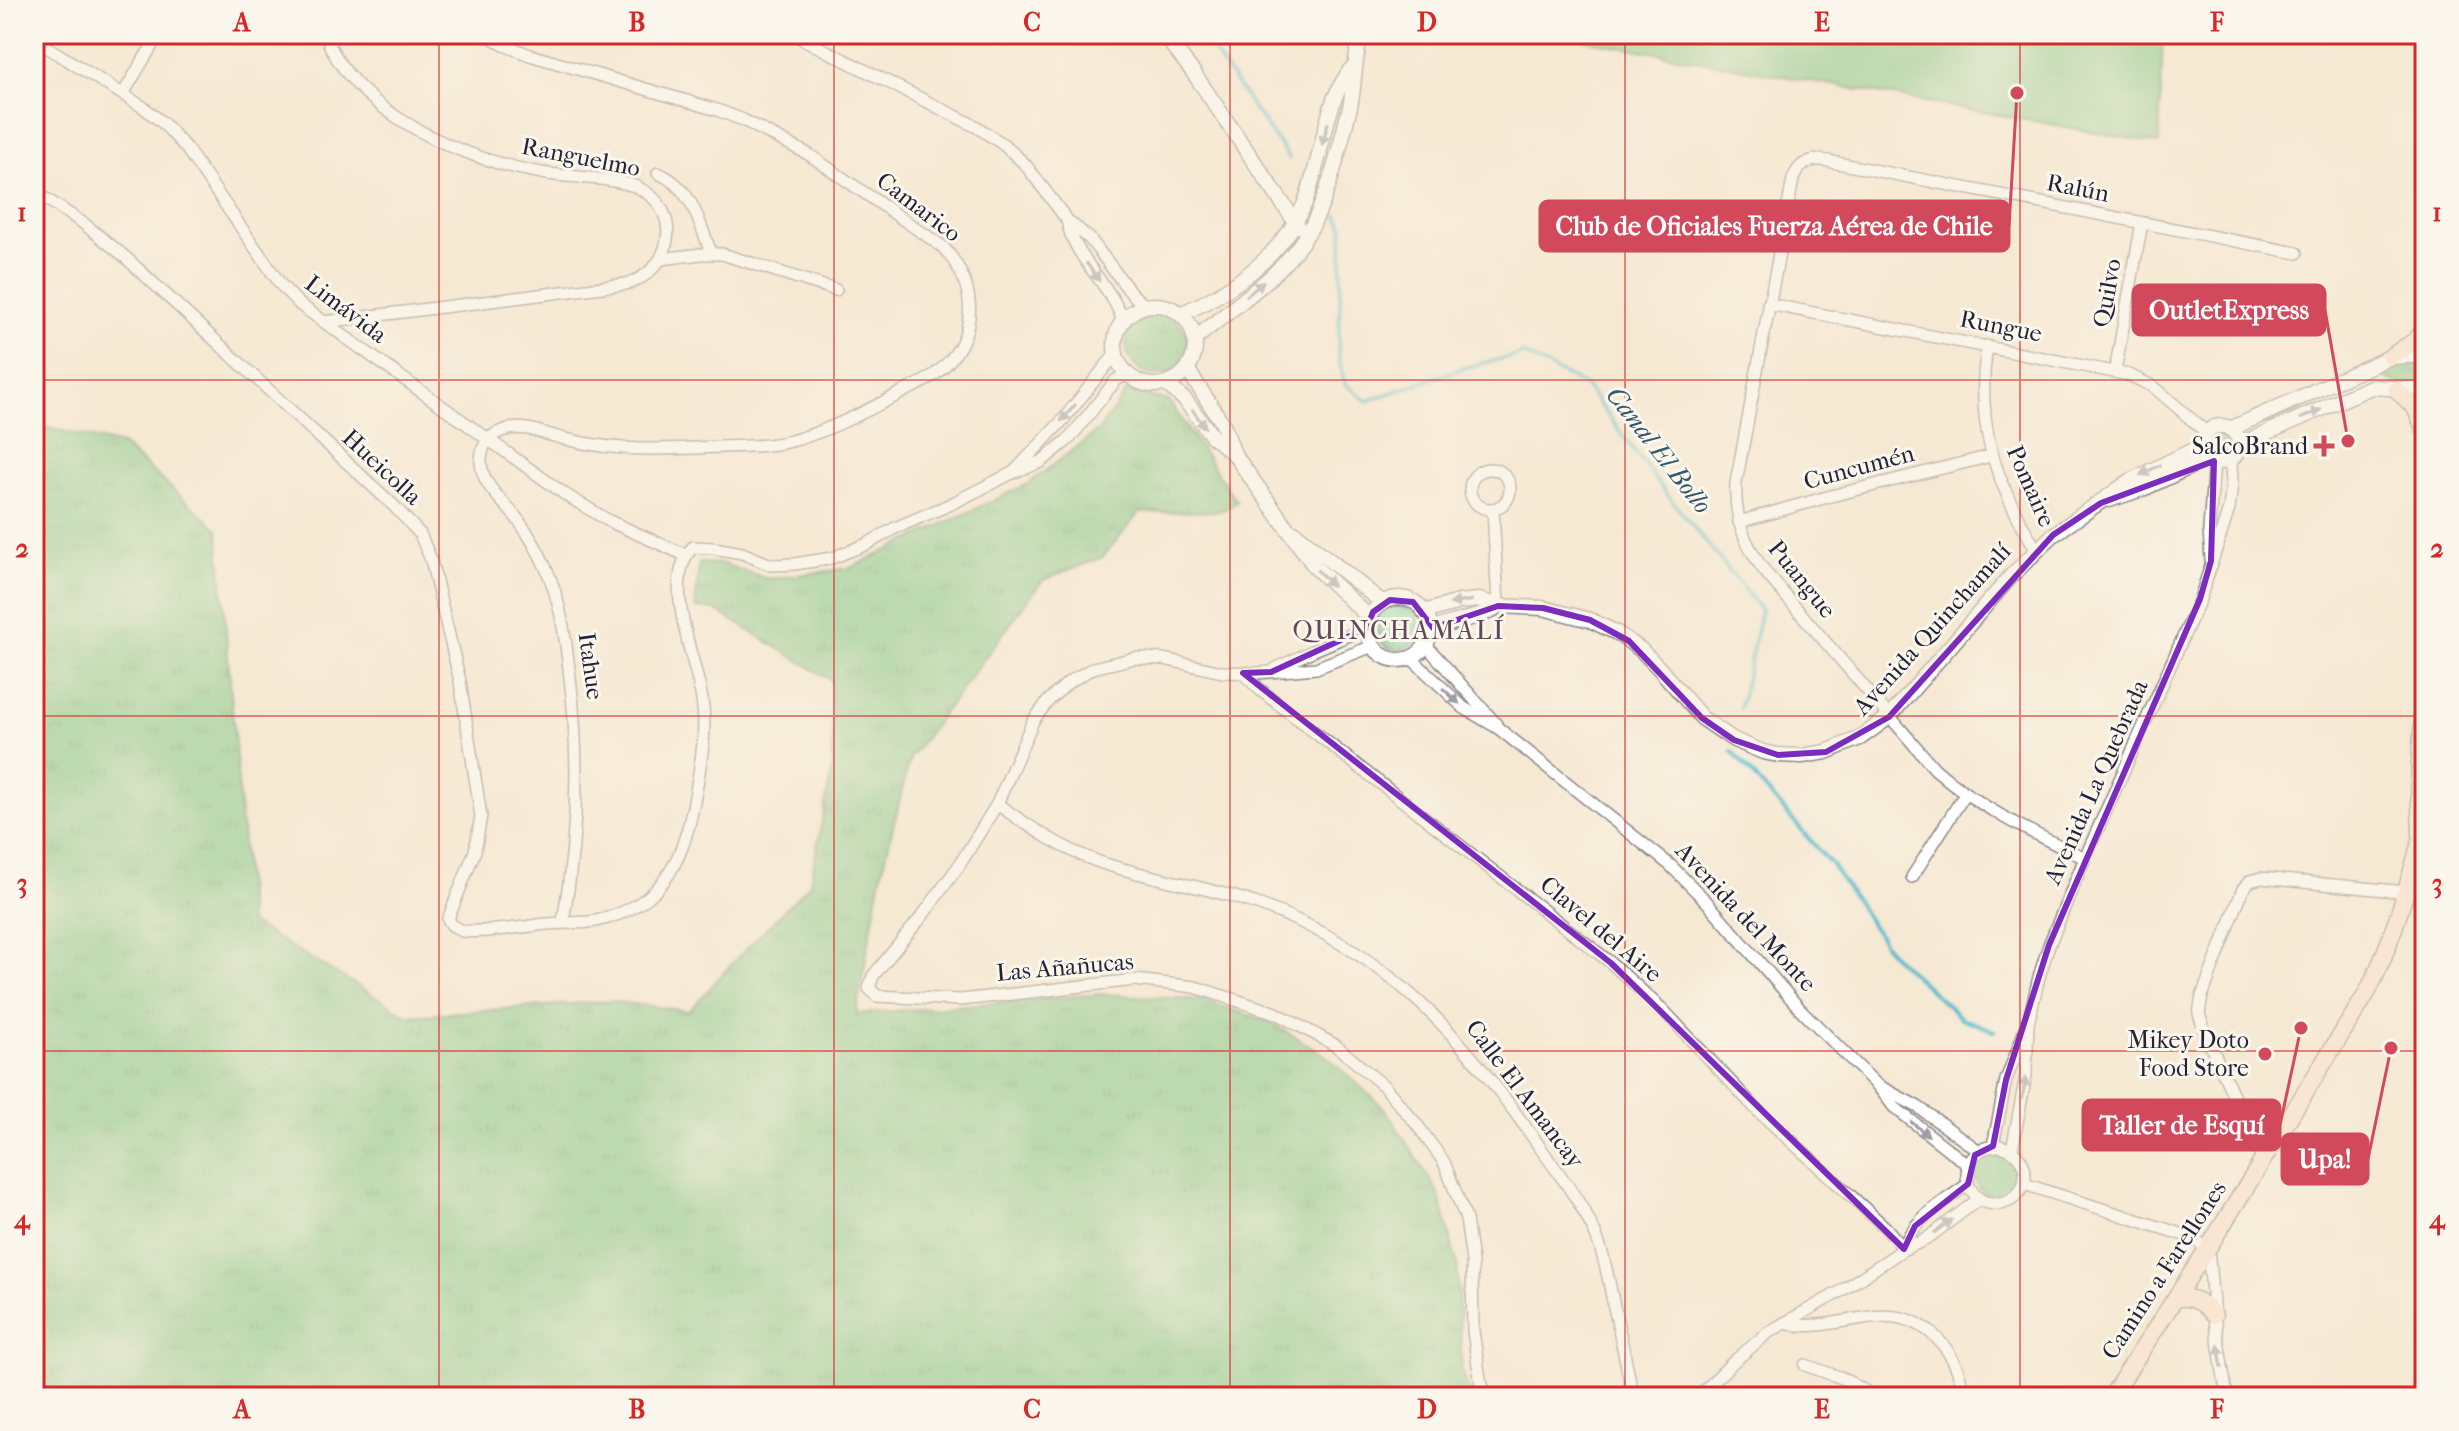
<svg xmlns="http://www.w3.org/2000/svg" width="2459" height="1431" viewBox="0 0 2459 1431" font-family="'IM FELL French Canon',serif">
	<defs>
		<pattern id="grass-tufts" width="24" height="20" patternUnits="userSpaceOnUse" patternTransform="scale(2)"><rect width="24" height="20" fill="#79c685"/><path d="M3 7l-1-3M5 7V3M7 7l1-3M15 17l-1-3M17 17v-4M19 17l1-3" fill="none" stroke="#63a06e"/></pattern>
	</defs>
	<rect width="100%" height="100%" fill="#fbf7ec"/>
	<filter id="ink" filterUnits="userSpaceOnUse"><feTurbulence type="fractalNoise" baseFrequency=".0125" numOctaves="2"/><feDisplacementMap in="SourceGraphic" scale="16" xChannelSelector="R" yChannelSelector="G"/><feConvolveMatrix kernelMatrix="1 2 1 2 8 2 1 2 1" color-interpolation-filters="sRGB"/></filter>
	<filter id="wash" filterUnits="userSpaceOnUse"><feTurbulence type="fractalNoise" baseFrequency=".006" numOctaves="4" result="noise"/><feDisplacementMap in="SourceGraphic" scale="32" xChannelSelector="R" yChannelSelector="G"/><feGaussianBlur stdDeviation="1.8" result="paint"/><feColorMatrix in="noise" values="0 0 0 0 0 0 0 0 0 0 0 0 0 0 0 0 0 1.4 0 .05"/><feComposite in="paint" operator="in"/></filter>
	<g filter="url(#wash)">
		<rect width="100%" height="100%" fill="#f6e9d4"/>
		<g fill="url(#grass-tufts)" stroke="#4e7460" stroke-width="2">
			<circle cx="1157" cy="344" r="31"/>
			<path d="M2396 361 2425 362V383C2407 386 2389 383 2376 370Z"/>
			<polygon points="2363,375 2366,380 2267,427 2264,420"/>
			<polygon points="1127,391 1169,401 1237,502 1221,511 1139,513 1103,557 1043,580 910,758 881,876 856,1014 1101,994 1204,1000 1270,1022 1328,1057 1385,1109 1438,1192 1457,1263 1462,1370 1471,1397 34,1397 34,424 122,445 218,529 249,922 409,1016 610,1001 689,1011 736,959 810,884 833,764 831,680 715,610 695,608 699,563 724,564 768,579 850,568 1028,484 1099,430"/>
			<circle cx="2220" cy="445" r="10"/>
			<circle cx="1398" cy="628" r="22"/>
		</g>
		<g fill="#79c685" stroke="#4e7460" stroke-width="2">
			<polygon points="1574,34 2163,34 2159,144 1589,41"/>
			<circle cx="1996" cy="1175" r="21"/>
		</g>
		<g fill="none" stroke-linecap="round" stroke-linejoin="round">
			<g stroke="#50bacd" stroke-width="4">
				<polyline points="1201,34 1289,158"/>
				<polyline points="1337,215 1343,227 1338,355 1345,384 1367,401 1463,368 1523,354 1585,385 1665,492 1761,610 1740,708"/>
				<polyline points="1732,751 1832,865 1891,954 1961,1018 1995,1031"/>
			</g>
		</g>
	</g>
	<g filter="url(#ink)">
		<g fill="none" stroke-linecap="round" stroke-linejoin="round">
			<g stroke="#8c8688" stroke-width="14">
				<g id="minor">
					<path d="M486 34 504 45 530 55 717 110 743 120 808 154 943 247C984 292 977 349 925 381 884 401 842 426 798 439 773 447 746 446 720 447 652 450 606 453 540 432 515 424 482 428 481 461 481 486 505 502 519 521 530 536 539 552 546 568 560 600 565 634 569 669 580 754 578 837 563 922"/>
					<polyline points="793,34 977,127 1003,144 1025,164 1067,220 1090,239 1131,293 1145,306"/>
					<polyline points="34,39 143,107 163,123 186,148 281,285 299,304 566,495 609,521 685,555"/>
					<polyline points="123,94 159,34"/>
					<path d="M658 173C692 187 699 222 711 253"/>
					<path d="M34 191 83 223 124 256 394 506 420 534 431 560 460 681 481 816 475 851 448 919 452 925 462 931C490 933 519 927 547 924 563 922 580 924 596 921 667 905 685 856 696 791 701 762 707 729 702 700 696 658 660 581 693 547L714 548 742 553 771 565 795 564 832 558 867 544 895 528 951 504 1012 473 1041 462 1070 438 1116 380 1128 374"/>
					<path d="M1067 220C1074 260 1112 284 1123 322"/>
					<polyline points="661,259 701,254 722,254 836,290"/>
					<polyline points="1768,304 2129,375 2154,387 2207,433"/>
					<path d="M324 322 626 284C672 272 685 211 639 188 616 177 569 178 542 173 466 161 353 113 325 34"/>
					<path d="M1987 346C1975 426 1995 481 2036 549"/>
					<polyline points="2115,371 2142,223"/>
					<circle cx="1490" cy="489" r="20"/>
					<polyline points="1013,473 1063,420 1117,352"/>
					<polyline points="1493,509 1498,606"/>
					<polyline points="1739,522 1831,496 1991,456"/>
					<polyline points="2211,560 2209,529 2214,461"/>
					<polyline points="1425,644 1496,724"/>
					<polyline points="1373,646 1316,668 1257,673 1222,672 1164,659 1135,658 1093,668 1069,682 1049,700 1033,721 997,804 960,864 923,915 873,976 869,988 877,996 961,1000 1135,980 1195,987 1276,1013 1335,1045 1384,1086 1418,1126 1444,1162 1466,1219 1472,1261 1473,1331 1480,1379 1486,1397"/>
					<polyline points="1410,657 1464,708 1498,728 1670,865 1706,901 1801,1010 1878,1086 1894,1107 1968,1165"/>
					<polyline points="1275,669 1314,650 1368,627"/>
					<polyline points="1243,673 1259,689 1611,963 1664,1011 1758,1111 1886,1228 1904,1249"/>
					<path d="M997 804C1030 827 1063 850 1102 863 1154 880 1208 886 1260 905 1389 952 1463 1037 1539 1146 1560 1175 1583 1204 1597 1238 1605 1259 1609 1280 1613 1302 1620 1334 1627 1365 1633 1397"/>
					<path d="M2085 858C2032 833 1979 808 1935 769L1766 573C1745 545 1734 519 1736 483L1793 179C1798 166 1807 159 1822 160L2297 253"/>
					<polyline points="1912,877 1965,794"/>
					<polyline points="1879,1086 1918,1107 1979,1151"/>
					<circle cx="1996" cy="1175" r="29"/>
					<polyline points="1993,1146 2006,1080 2026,1028"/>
					<polyline points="2012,1150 2026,1075 2028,1024 2039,977 2049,945 2085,858 2200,599 2229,509 2232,484 2231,460"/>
					<polyline points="2263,1161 2206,1035 2199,1014 2202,996 2243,889 2250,881 2261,878 2406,892"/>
					<polyline points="2024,1184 2190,1237 2208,1248 2214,1315 2227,1397"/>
					<path d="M1904 1249C1910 1220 1946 1201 1968 1184"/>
					<path d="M1784 1323C1839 1337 1895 1287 1943 1345 1955 1360 1962 1378 1963 1397"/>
					<polyline points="1805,1365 1842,1378 1876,1397"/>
					<polyline points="1698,1397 1732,1363 1769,1332 1841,1291 1904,1249 1925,1240 1979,1199"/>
				</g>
			</g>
			<g stroke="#8c8688" stroke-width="17">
				<g id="tertiary">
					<polyline points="1163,34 1193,72 1298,226"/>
					<circle cx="1155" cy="345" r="40"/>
					<path d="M1180 314C1229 294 1283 255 1304 205 1318 170 1322 132 1335 97 1339 88 1345 78 1350 70"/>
					<path d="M1195 339C1236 304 1287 273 1313 224 1331 188 1340 145 1350 107 1355 83 1354 58 1361 34"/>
					<polyline points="1187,369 1223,424 1234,454"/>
					<polyline points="1165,383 1185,400 1212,436 1234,454 1315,567 1370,618"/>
					<circle cx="2221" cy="444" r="18"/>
					<polyline points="2230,429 2390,357 2425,355"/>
					<polyline points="2239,445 2371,387 2425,390"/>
					<polyline points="2109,500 2145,488 2209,458"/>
					<polyline points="1294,532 1383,603"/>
					<circle cx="1399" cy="629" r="31"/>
					<polyline points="1424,612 1459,602 1479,600 1498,606 1543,608 1590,620 1617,633 1640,649 1659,668 1702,718 1734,740 1763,752 1778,755 1802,756 1826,752 1860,738 1889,717 2011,576 2053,535 2130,481 2203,445"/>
					<path d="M1429 631C1451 620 1480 620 1498 606"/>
					<polyline points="2422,843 2425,880"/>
				</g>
			</g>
			<g stroke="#8c8688" stroke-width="19">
				<g id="secondary">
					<polyline points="2390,357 2415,341 2425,330"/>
					<polyline points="2396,389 2415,408 2425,430"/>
					<polyline points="2421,837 2419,780 2425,681"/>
					<path d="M2176 1298C2193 1296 2203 1302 2214 1315"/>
					<path d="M2111 1397 2208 1248 2367 993C2394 940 2408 883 2425 826"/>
				</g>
			</g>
			<use href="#minor" stroke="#fff" stroke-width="11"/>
			<use href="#tertiary" stroke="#fff" stroke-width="14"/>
			<use href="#secondary" stroke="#fde3d1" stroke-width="16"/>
		</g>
		<defs><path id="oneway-solid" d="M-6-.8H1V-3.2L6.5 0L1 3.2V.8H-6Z" transform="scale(2)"/></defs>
		<g fill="#9c9ca7">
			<use href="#oneway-solid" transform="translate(1325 134) rotate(105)"/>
			<use href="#oneway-solid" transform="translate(1093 272) rotate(54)"/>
			<use href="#oneway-solid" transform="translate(1255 289) rotate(-40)"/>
			<use href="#oneway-solid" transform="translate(1068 413) rotate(131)"/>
			<use href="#oneway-solid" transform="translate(2311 414) rotate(-24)"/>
			<use href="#oneway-solid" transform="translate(1199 419) rotate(54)"/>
			<use href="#oneway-solid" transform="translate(2150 470) rotate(154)"/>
			<use href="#oneway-solid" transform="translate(1325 578) rotate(45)"/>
			<use href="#oneway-solid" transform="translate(1461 602) rotate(171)"/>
			<use href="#oneway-solid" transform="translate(1451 696) rotate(43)"/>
			<use href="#oneway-solid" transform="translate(2024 1088) rotate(-81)"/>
			<use href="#oneway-solid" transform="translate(1920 1129) rotate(38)"/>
			<use href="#oneway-solid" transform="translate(1943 1226) rotate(-37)"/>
			<use href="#oneway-solid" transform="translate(2220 1356) rotate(-99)"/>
		</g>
	</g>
	<path d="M0 0H2459V1431H0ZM2214 461 2211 561 2200 599 2049 945 2006 1080 1993 1146 1975 1155 1968 1184 1915 1226 1904 1249 1611 963 1243 673 1271 672 1367 628 1373 612 1390 600 1413 602 1433 628 1498 606 1543 608 1590 620 1629 641 1702 718 1734 740 1778 755 1826 752 1889 717 2053 535 2101 503Z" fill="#f6e9d4" fill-opacity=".55" fill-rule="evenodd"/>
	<path fill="none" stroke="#7b2cbf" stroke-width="6" stroke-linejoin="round" d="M2214 461 2211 561 2200 599 2049 945 2006 1080 1993 1146 1975 1155 1968 1184 1915 1226 1904 1249 1611 963 1243 673 1271 672 1367 628 1373 612 1390 600 1413 602 1433 628 1498 606 1543 608 1590 620 1629 641 1702 718 1734 740 1778 755 1826 752 1889 717 2053 535 2101 503Z"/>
	<path fill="none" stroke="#d62828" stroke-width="2" stroke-opacity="0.55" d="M439 34V1397M834 34V1397M1230 34V1397M1625 34V1397M2020 34V1397M34 380H2425M34 716H2425M34 1051H2425"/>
	<g fill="#d1495b" stroke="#fbf7ec" stroke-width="3">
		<path d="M2320 434h8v8h8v8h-8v8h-8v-8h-8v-8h8z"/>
		<circle cx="2265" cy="1054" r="8"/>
	</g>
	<g text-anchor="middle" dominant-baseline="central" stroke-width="6" stroke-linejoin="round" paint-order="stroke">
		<g font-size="24" fill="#22223b" stroke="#fbf7ec">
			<text transform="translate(581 157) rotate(11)">Ranguelmo</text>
			<text transform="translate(2078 188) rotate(11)">Ralún</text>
			<text transform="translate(919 207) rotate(37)">Camarico</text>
			<text transform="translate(2107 293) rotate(-80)">Quilvo</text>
			<text transform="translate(346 309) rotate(37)">Limávida</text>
			<text transform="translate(2001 326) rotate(11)">Rungue</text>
			<text transform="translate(382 467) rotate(43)">Hueicolla</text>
			<text transform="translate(1859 467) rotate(-15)">Cuncumén</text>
			<text transform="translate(2031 486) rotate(66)">Pomaire</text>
			<text transform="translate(1802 579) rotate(51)">Puangue</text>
			<text transform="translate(1932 629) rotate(-48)">Avenida Quinchamalí</text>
			<text transform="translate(591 666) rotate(82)">Itahue</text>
			<text transform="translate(2096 782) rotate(-66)">Avenida La Quebrada</text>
			<text transform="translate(1746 917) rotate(47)">Avenida del Monte</text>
			<text transform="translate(1601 929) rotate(40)">Clavel del Aire</text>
			<text transform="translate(1065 967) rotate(-5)">Las Añañucas</text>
			<text transform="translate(1525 1094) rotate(53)">Calle El Amancay</text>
			<text transform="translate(2164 1270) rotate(-57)">Camino a Farellones</text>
		</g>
		<g font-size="24" fill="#22223b" stroke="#fbf7ec" text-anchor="end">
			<text x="2308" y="446">SalcoBrand</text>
			<text x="2249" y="1040">Mikey Doto<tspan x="2249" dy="28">Food Store</tspan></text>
		</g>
		<g font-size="26" font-style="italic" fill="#32576e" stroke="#fbf7ec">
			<text transform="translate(1659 450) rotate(52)">Canal El Bollo</text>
		</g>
		<g font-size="26" letter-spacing="2" fill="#634957" stroke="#fbf7ec">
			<text x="1399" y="630">QUINCHAMALÍ</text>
		</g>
	</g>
	<path fill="none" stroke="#d1495b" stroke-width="3" d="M2017 93L2009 226M2348 441L2325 310M2301 1028L2280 1125M2391 1048L2368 1159"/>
	<g fill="#d1495b" stroke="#fbf7ec" stroke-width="3">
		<circle cx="2017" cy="93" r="8"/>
		<circle cx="2348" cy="441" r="8"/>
		<circle cx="2301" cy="1028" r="8"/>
		<circle cx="2391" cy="1048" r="8"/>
	</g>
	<g fill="#d1495b" stroke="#d1495b" stroke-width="3">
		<rect x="1540" y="201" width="469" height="50" rx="8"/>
		<rect x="2133" y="285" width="192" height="50" rx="8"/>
		<rect x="2083" y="1100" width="197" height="50" rx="8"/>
		<rect x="2282" y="1134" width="86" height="50" rx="8"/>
	</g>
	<g font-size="26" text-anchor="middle" font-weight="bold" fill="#fff">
		<text x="1774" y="235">Club de Oficiales Fuerza Aérea de Chile</text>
		<text x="2229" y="319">OutletExpress</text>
		<text x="2182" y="1134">Taller de Esquí</text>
		<text x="2325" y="1168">Upa!</text>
	</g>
	<rect width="2459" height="1431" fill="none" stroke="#fbf7ec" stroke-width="88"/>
	<rect x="44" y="44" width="2371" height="1343" fill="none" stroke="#d62828" stroke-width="3"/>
	<g font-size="26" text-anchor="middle" font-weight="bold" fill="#d62828">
		<text x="242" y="31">A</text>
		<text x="637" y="31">B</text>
		<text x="1032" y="31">C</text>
		<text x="1427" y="31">D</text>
		<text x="1822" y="31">E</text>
		<text x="2217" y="31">F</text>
		<text x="22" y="221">1</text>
		<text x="2437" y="221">1</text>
		<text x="22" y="557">2</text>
		<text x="2437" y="557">2</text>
		<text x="22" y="892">3</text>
		<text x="2437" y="892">3</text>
		<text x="22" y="1228">4</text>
		<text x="2437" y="1228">4</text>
		<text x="242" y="1418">A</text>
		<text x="637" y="1418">B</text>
		<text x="1032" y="1418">C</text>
		<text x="1427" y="1418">D</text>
		<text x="1822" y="1418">E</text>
		<text x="2217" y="1418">F</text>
	</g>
</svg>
